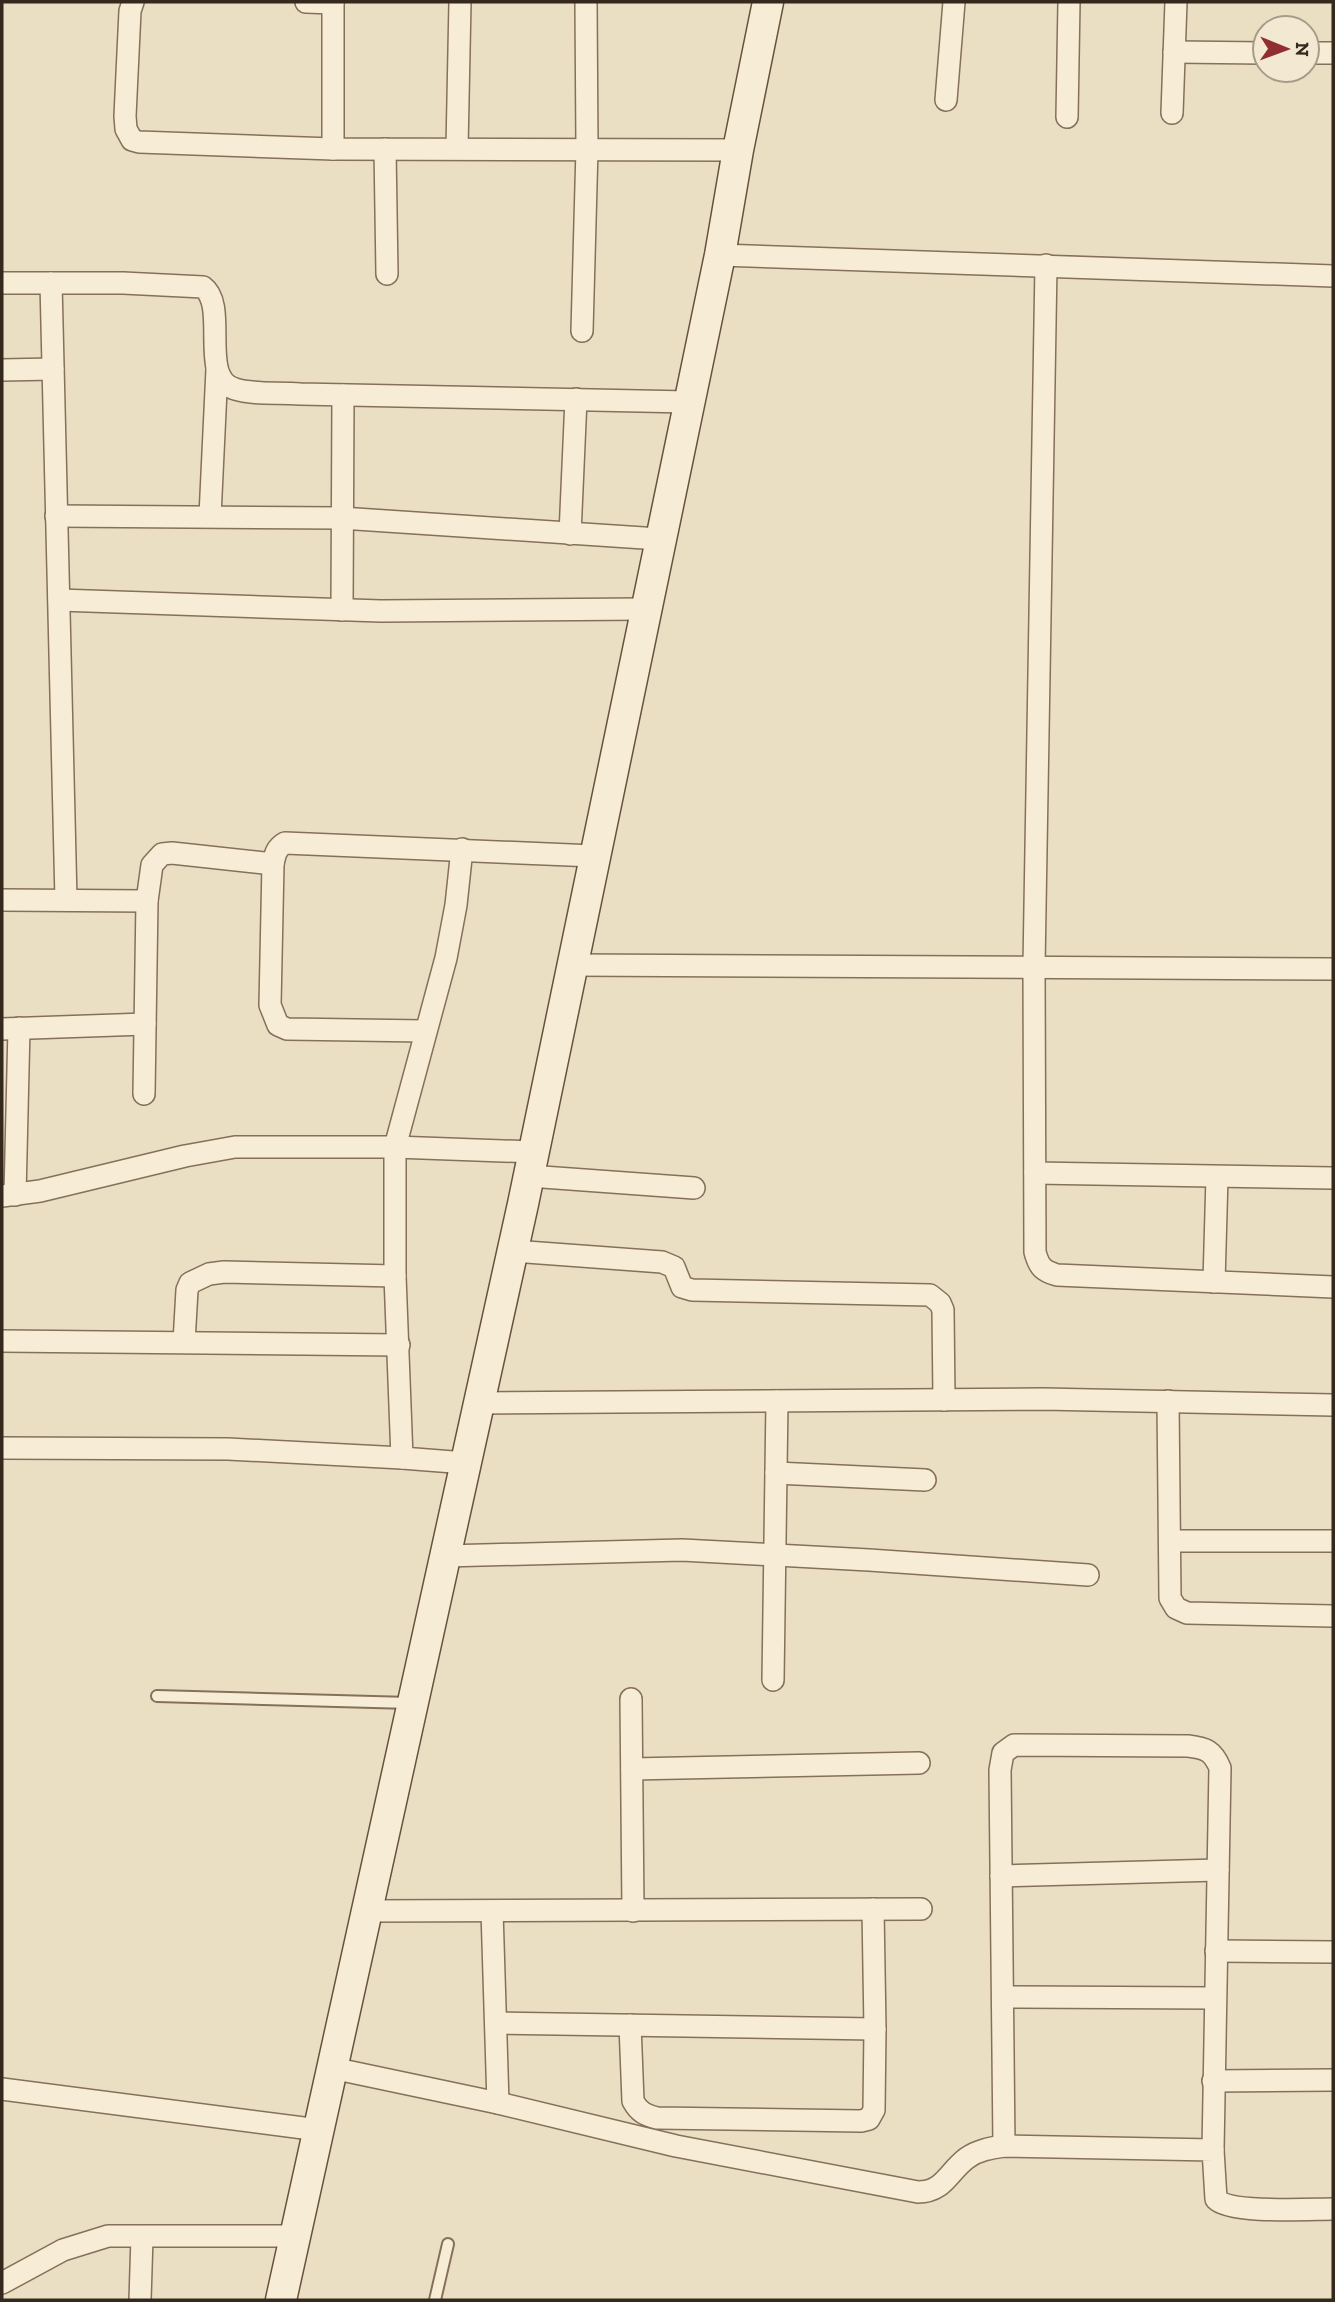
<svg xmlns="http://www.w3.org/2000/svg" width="1335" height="2302" viewBox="0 0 1335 2302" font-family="'Zilla Slab',serif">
	<rect width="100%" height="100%" fill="#ebdfc3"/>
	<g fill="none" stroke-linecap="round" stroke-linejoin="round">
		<g stroke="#85705b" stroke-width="14">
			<g id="lane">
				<polyline points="157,1696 410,1703"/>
				<polyline points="435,2300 448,2244"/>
			</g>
		</g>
		<g stroke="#85705b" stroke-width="24">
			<g id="street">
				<polyline points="133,2 130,11 125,116 126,129 132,140 139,142 333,149 738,150"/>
				<polyline points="306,2 333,3"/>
				<polyline points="333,2 333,149"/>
				<polyline points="1174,52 1265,53"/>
				<polyline points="1307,53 1333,53"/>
				<polyline points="946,100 954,2"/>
				<polyline points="1172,113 1176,2"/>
				<polyline points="1067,117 1069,2"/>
				<polyline points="457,148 460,2"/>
				<polyline points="385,149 387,274"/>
				<polyline points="720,255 1333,276"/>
				<path d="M1046 265 1034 966 1035 1252C1039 1267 1043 1271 1057 1275L1333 1287"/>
				<path d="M2 283H123L203 287C229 306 198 379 235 389 254 395 279 392 300 394L688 402"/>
				<polyline points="51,283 66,900"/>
				<polyline points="582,331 587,149 586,2"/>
				<polyline points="2,370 53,369"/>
				<polyline points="56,516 341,518 659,539"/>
				<polyline points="210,516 217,369"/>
				<polyline points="570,534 576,399"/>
				<polyline points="59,600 381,611 645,609"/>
				<polyline points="342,610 343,395"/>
				<polyline points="462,849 456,905 446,958 395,1147 395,1276 402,1458 466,1463"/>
				<polyline points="2,900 147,901"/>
				<polyline points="572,965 1333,969"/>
				<polyline points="2,1029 145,1024"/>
				<path d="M425 1031 287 1029 278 1025 270 1005 273 864C275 855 276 848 285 843L594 856"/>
				<polyline points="144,1094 147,901 152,865 162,854 172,853 273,864"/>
				<polyline points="1035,1173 1333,1178"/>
				<polyline points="529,1176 694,1188"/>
				<polyline points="15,1195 19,1028"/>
				<polyline points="2,1196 40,1191 185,1156 235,1147 395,1147 533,1152"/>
				<polyline points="513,1251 662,1262 674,1267 682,1287 692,1290 930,1295 940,1303 943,1310 944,1400"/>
				<polyline points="1214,1282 1217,1177"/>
				<polyline points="2,1341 399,1345"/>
				<polyline points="184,1342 187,1290 190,1283 209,1274 224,1272 395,1276"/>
				<polyline points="1168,1401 1170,1598 1176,1608 1187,1613 1333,1616"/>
				<polyline points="479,1403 1043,1399 1333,1405"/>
				<polyline points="2,1448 228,1449 402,1458"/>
				<polyline points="776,1473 925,1480"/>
				<polyline points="1170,1541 1333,1541"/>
				<polyline points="445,1556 682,1550 869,1560 1088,1575"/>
				<polyline points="773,1680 777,1401"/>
				<polyline points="631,1699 633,1911"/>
				<polyline points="632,1769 919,1763"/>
				<polyline points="1001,1876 1218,1870"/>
				<polyline points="367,1911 921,1909"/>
				<polyline points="492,1911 498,2103"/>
				<polyline points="1216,1951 1333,1952"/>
				<polyline points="1003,1997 1215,1998"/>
				<polyline points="496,2023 875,2029"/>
				<path d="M630 2025 633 2101C639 2112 645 2115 657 2118L861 2121 869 2119 874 2110 875 2029 873 1909"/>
				<path d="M332 2068 498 2103 676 2146 918 2192C944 2192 948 2172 967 2158 978 2150 991 2148 1004 2146L1213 2150 1216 2199C1230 2214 1310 2209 1333 2209"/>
				<polyline points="1213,2081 1333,2080"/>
				<polyline points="2,2089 319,2130"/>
				<path d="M1004 2146 1000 1770 1003 1753 1014 1745 1188 1746C1206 1748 1213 1751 1220 1768L1213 2150"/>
				<polyline points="2,2283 63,2250 108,2236 295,2236"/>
				<polyline points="140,2300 142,2237"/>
			</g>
		</g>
		<g stroke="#66523e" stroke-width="33">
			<polyline id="secondary" points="281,2300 523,1204 720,255 738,150 768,2"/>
		</g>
		<use href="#lane" stroke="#f7ecd6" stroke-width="10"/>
		<use href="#street" stroke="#f7ecd6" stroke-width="21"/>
		<use href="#secondary" stroke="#f7ecd6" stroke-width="30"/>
	</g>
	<rect width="1335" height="2302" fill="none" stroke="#35291e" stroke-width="7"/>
	<g transform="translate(1286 49) rotate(91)"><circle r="33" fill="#f3e9d2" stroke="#a79c8a" stroke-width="2"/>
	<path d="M0-5L12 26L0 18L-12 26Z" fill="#902e31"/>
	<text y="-10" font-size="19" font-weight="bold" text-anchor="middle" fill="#35291e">N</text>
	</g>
</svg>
